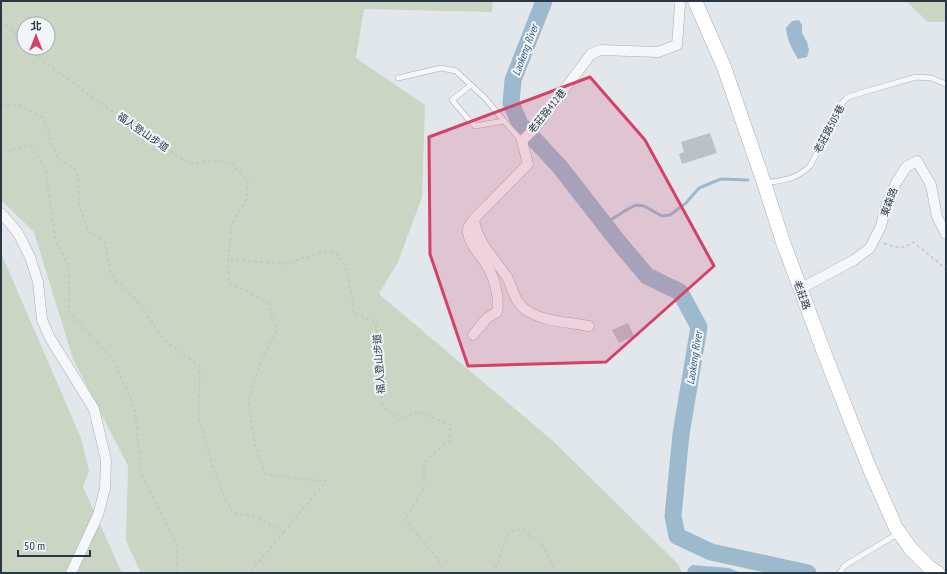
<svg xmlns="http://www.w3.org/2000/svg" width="947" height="574" viewBox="0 0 947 574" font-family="'PT Sans Narrow','Noto Sans TC',sans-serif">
	<rect width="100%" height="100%" fill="#e2e7eb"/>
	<g fill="#cad6c3" fill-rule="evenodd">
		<path d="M1 1H493L492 12 364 9 356 58 425 105 422 197 398 262 379 294 553 441 678 564 682 573H141L126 541 128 466 73 359 34 232 1 200ZM24 24H48V48H24Z"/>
		<polygon points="906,1 946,1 946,22 928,22"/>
		<polygon points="1,253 81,438 89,471 83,487 122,573 1,573"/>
	</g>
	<g fill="#9cb9cd">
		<path d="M799 20 802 25V33L807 42 809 50 807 57 798 59C792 49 787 40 786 28L792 21Z"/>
		<polygon points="692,565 729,568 741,573 689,573 687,570"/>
	</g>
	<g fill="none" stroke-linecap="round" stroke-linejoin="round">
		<g stroke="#9cb9cd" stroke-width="3">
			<polyline points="604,224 628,209 636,205 644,206 662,216 670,215 686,203 699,188 721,179 748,180"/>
			<polyline points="782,573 782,567"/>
		</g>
		<polyline stroke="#9cb9cd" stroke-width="17" points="544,1 513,80 511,103 520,124 560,167 616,239 647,276 680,292 699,327 681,434 673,516 677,536 711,552 808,573"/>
	</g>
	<g fill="#b9c1c9">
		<polygon points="710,133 717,153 682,164 679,154 684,152 681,142"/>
		<polygon points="628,323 634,336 619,343 612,330"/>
	</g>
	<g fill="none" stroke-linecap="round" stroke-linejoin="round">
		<g stroke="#a7aeb6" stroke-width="6">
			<g id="lane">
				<polyline points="398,78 441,68 456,71 471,85 452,100 469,120 475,126 504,121 522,141"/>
				<polyline points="471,85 485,98 504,121"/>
				<path d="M765 183C784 180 795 180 810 166L843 102 848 97 864 92 916 77 931 78 946 84"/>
				<polyline points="840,573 844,566 899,533"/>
			</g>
		</g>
		<g stroke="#a7aeb6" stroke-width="11">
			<g id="street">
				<polyline points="1,213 18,233 30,257 38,282 42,320 50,338 94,409 106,460 105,489 98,515 71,573"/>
				<path d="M474 219C476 235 486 250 496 262 499 267 504 272 507 277 514 291 514 303 529 312 547 322 569 322 589 326"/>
				<polyline points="800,289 854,260 870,248 881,226 887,203 896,183 906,167 917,161 931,185 937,217 946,234"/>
				<path d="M473 335 487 318 497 312C500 298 494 276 486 264 480 255 469 244 468 232 467 227 471 223 474 219L528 164 522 141 536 127 591 54 601 50 658 52 677 45 680 5 679 1"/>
			</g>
		</g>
		<g stroke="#a7aeb6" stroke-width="15">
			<polyline id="secondary" points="695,1 724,67 764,183 783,242 825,355 869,467 896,528 911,549 929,567 938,573"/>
		</g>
		<g stroke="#c0c5ca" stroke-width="1.5" stroke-dasharray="3 3" stroke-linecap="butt">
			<polyline points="1,21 24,42"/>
			<polyline points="30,48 47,64 152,140 190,164 217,160 232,164 248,182 247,197 232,225 228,259 285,264 321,252 336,253 346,266 352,297 353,312 376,323 379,361 382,406 399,419 418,412 451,425 450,440 424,462 424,487 405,520 437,558 444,573"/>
			<polyline points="1,106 19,105 43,118 57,158 77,170 80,209 89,232 105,242 111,275 138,302 164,340 200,367 199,417 213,468 223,494 233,513 256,517 284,532 249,573"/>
			<polyline points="1,153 29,145 45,167 56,242 69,267 69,312 114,361 135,410 141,473 177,546 176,573"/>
			<path d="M884 243C896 248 901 250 913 242L944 267 946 271"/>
			<polyline points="228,259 229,282 267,302 277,328 261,360 248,402 255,444 266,474 299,479 326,481 284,532"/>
			<polyline points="491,573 498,564 508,532 522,529 542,544 552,564 553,573"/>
		</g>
		<use href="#lane" stroke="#f5f7f9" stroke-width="5"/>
		<use href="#street" stroke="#f5f7f9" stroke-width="10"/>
		<use href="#secondary" stroke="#fff" stroke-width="14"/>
	</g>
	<path fill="#d54268" fill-opacity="0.2" stroke="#d54268" stroke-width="3" stroke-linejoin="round" d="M590 77 645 140 714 266 606 362 468 366 430 254 429 137Z"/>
	<g text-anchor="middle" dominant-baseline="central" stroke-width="4" stroke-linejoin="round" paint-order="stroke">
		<g font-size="10" fill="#293644" stroke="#f2f5f8">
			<text transform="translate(547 111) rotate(-51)">老莊路412巷</text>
			<text transform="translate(829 129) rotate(-62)">老莊路505巷</text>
			<text transform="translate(143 132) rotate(35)">福人登山步道</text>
			<text transform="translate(889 202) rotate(-70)">東森路</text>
			<text transform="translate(802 295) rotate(70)">老莊路</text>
			<text transform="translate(379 364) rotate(-94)">福人登山步道</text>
		</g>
		<g font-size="11" font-style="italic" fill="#315a7b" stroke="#f2f5f8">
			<text transform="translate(525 50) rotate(-69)">Laokeng River</text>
			<text transform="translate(694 358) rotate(-81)">Laokeng River</text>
		</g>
	</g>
	<rect width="947" height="574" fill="none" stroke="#293644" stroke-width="4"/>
	<g transform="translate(36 36)"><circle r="19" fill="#f2f5f8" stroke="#a2a9b0"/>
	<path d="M0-3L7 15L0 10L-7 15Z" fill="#d54268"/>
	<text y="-6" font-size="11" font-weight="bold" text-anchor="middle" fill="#293644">北</text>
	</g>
	<path d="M18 550v6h72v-6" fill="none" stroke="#293644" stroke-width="2"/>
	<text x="24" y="550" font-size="12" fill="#293644" stroke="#f2f5f8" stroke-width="3" paint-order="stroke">50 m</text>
</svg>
